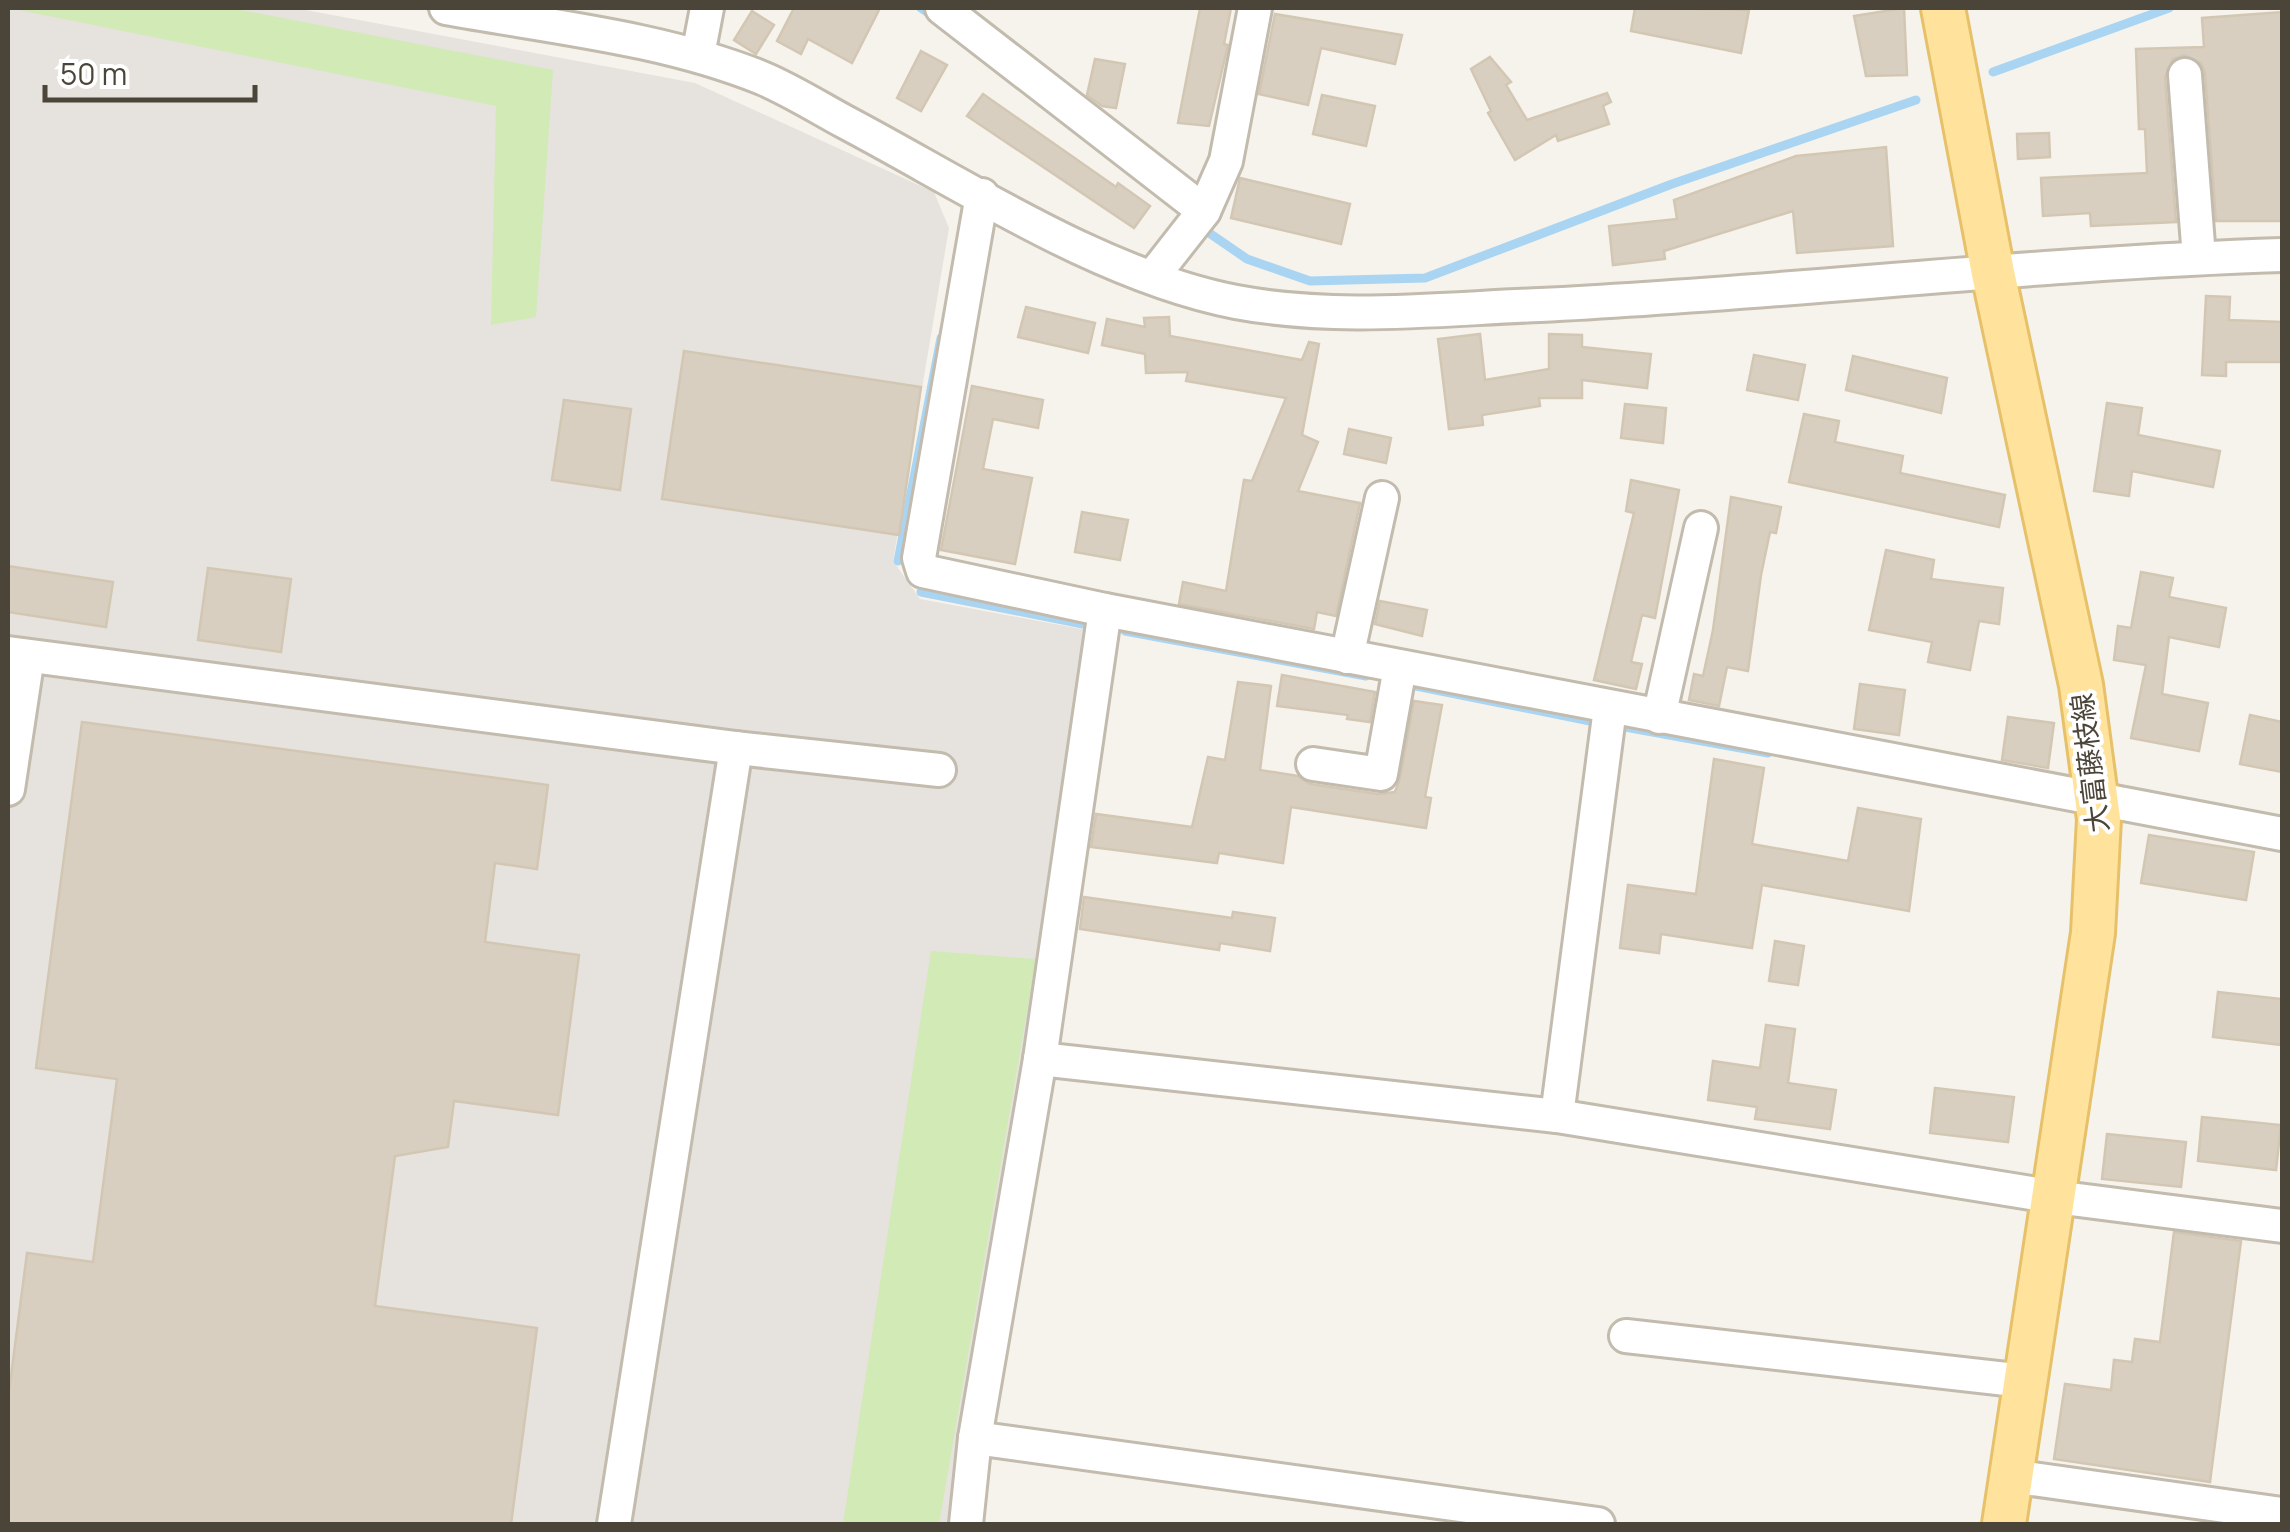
<svg xmlns="http://www.w3.org/2000/svg" width="2290" height="1532" viewBox="0 0 2290 1532" font-family="Manrope,'Noto Sans JP',sans-serif">
	<rect width="100%" height="100%" fill="#f6f3ec"/>
	<polygon fill="#e6e2dd" points="8,8 295,8 695,83 934,192 949,228 893,561 920,599 1087,630 963,1524 8,1524"/>
	<g fill="#d2eab5">
		<polygon points="9,8 230,8 553,70 536,317 491,325 496,106"/>
		<polygon points="931,951 1036,959 939,1524 843,1524"/>
	</g>
	<g fill="none" stroke-linecap="round" stroke-linejoin="round">
		<g stroke="#a9d4f2" stroke-width="9">
			<polyline points="921,8 936,18"/>
			<polyline points="1993,72 2169,8"/>
			<polyline points="1199,226 1247,259 1310,281 1425,278 1672,184 1916,100"/>
			<polyline points="898,561 941,338"/>
			<polyline points="921,592 1083,624"/>
			<polyline points="1125,631 1366,676"/>
			<polyline points="1411,685 1595,722"/>
			<polyline points="1625,727 1768,753"/>
		</g>
	</g>
	<g fill="#d8cfc1" stroke="#d3c7b4" stroke-width="2.5">
		<polygon points="794,8 880,8 852,63 808,39 801,54 777,41"/>
		<polygon points="1200,8 1231,8 1224,44 1228,45 1209,126 1178,123"/>
		<polygon points="1635,8 1749,10 1741,53 1631,31"/>
		<polygon points="1904,8 1907,75 1866,76 1854,16"/>
		<polygon points="752,11 774,25 756,54 734,40"/>
		<polygon points="2282,12 2282,221 2216,221 2205,73 2201,63 2184,55 2173,59 2165,77 2176,222 2091,226 2090,213 2043,216 2041,178 2147,173 2145,129 2139,129 2136,49 2204,47 2202,18"/>
		<polygon points="1275,14 1402,35 1395,64 1321,48 1308,105 1259,94"/>
		<polygon points="921,51 947,65 921,111 897,98"/>
		<polygon points="1490,57 1511,82 1506,85 1527,120 1607,93 1611,102 1603,106 1609,124 1558,141 1556,135 1515,160 1488,113 1491,111 1471,69"/>
		<polygon points="1095,59 1125,64 1116,108 1102,106 1087,95"/>
		<polygon points="983,94 1116,187 1118,183 1150,206 1134,228 967,116"/>
		<polygon points="1322,95 1375,106 1366,146 1313,134"/>
		<polygon points="2049,133 2050,157 2018,159 2017,134"/>
		<polygon points="1886,147 1893,246 1797,253 1793,211 1664,251 1665,259 1613,265 1609,226 1677,219 1674,200 1796,156"/>
		<polygon points="1240,178 1350,204 1341,244 1231,218"/>
		<polygon points="2206,296 2230,297 2229,320 2282,322 2282,362 2226,362 2226,376 2202,375"/>
		<polygon points="1026,307 1095,323 1088,353 1018,337"/>
		<polygon points="1169,317 1170,336 1302,360 1309,342 1319,344 1302,435 1318,442 1298,491 1360,503 1336,616 1317,612 1314,629 1179,604 1183,582 1226,591 1244,480 1252,481 1286,398 1186,381 1188,372 1146,373 1145,354 1102,345 1107,319 1145,327 1144,318"/>
		<polygon points="1480,334 1485,380 1549,369 1549,334 1582,335 1582,347 1651,354 1647,388 1582,380 1582,398 1539,398 1540,406 1482,415 1483,425 1449,429 1438,339"/>
		<polygon points="684,351 921,387 899,535 662,499"/>
		<polygon points="1754,355 1805,365 1798,400 1747,390"/>
		<polygon points="1853,356 1947,378 1941,413 1846,390"/>
		<polygon points="972,386 1043,400 1038,428 993,419 983,469 1032,478 1015,564 941,550"/>
		<polygon points="564,400 631,409 620,490 552,480"/>
		<polygon points="2107,403 2142,408 2138,435 2220,451 2213,487 2132,471 2129,496 2094,491"/>
		<polygon points="1625,404 1666,408 1663,443 1621,438"/>
		<polygon points="1804,414 1839,421 1835,442 1903,456 1900,473 2005,495 1999,527 1789,482"/>
		<polygon points="1349,429 1391,438 1386,463 1344,454"/>
		<polygon points="1631,480 1679,490 1655,618 1642,615 1631,662 1642,664 1636,689 1594,680 1634,513 1626,511"/>
		<polygon points="1731,497 1781,507 1776,533 1770,532 1761,575 1748,671 1727,667 1719,706 1689,700 1694,674 1703,676 1713,630"/>
		<polygon points="1082,512 1128,520 1120,560 1075,552"/>
		<polygon points="1886,550 1934,560 1931,579 2003,588 1999,624 1979,621 1970,670 1928,662 1932,642 1869,630"/>
		<polygon points="8,566 113,582 106,627 8,612"/>
		<polygon points="208,568 291,579 281,652 198,640"/>
		<polygon points="2141,572 2173,578 2169,597 2226,608 2219,647 2169,637 2162,694 2208,703 2199,751 2131,738 2146,665 2114,660 2118,626 2131,628"/>
		<polygon points="1380,601 1427,610 1422,636 1375,624"/>
		<polygon points="1282,675 1375,692 1370,722 1347,719 1348,715 1277,706"/>
		<polygon points="1238,682 1271,686 1260,770 1298,776 1310,784 1378,794 1395,792 1400,778 1414,701 1442,705 1425,797 1431,798 1426,828 1291,807 1283,863 1219,853 1217,863 1091,847 1096,814 1192,827 1208,757 1225,760"/>
		<polygon points="1860,684 1905,690 1899,735 1854,729"/>
		<polygon points="2250,715 2282,722 2282,772 2240,764"/>
		<polygon points="2008,717 2054,723 2048,768 2002,760"/>
		<polygon points="82,722 548,785 537,869 495,863 485,942 579,955 558,1115 454,1101 448,1147 395,1156 375,1306 537,1328 511,1524 8,1524 8,1399 27,1253 93,1262 117,1079 36,1068"/>
		<polygon points="1714,759 1764,768 1752,844 1848,861 1858,808 1921,819 1909,911 1762,885 1752,948 1661,934 1659,953 1620,948 1628,885 1696,894"/>
		<polygon points="2149,835 2254,852 2246,900 2141,883"/>
		<polygon points="1084,897 1232,918 1233,912 1275,918 1270,951 1220,943 1219,950 1080,929"/>
		<polygon points="1775,941 1804,946 1798,985 1769,981"/>
		<polygon points="2218,992 2282,999 2282,1045 2213,1037"/>
		<polygon points="1766,1025 1795,1029 1788,1083 1836,1090 1830,1129 1755,1119 1757,1107 1708,1100 1713,1061 1760,1068"/>
		<polygon points="1935,1088 2014,1097 2008,1142 1930,1133"/>
		<polygon points="2202,1117 2281,1125 2276,1170 2198,1161"/>
		<polygon points="2107,1134 2186,1142 2181,1187 2102,1179"/>
		<polygon points="2174,1232 2241,1241 2210,1482 2054,1459 2065,1384 2111,1390 2114,1360 2132,1362 2135,1339 2160,1342"/>
	</g>
	<g fill="none" stroke-linecap="round" stroke-linejoin="round">
		<g stroke="#c2bbae" stroke-width="38">
			<g id="minor">
				<path d="M446 8C551 27 663 38 762 78 791 90 819 108 847 123 966 186 1102 276 1236 302 1337 321 1438 309 1540 305 1788 293 2034 263 2282 255"/>
				<polyline points="942,8 1204,211"/>
				<polyline points="698,55 707,8"/>
				<polyline points="2185,75 2199,258"/>
				<polyline points="982,195 919,558 923,571 1105,610 2282,834"/>
				<polyline points="1153,276 1204,211 1226,161 1255,8"/>
				<polyline points="8,653 736,748 939,770"/>
				<polyline points="1347,657 1382,498"/>
				<polyline points="1659,717 1701,528"/>
				<polyline points="1313,764 1381,774 1400,667"/>
				<polyline points="8,789 28,656"/>
				<polyline points="1040,1059 1557,1116 2055,1197 2282,1226"/>
				<polyline points="1557,1116 1610,708"/>
				<polyline points="1626,1336 2024,1381"/>
				<polyline points="975,1438 1598,1524"/>
				<polyline points="2011,1476 2282,1514"/>
				<polyline points="614,1524 736,748"/>
				<polyline points="966,1524 975,1438 1040,1059 1105,610"/>
			</g>
		</g>
		<g stroke="#e6c16a" stroke-width="48">
			<polyline id="major" points="1943,8 1993,273 2081,685 2099,819 2093,933 2004,1524"/>
		</g>
		<use href="#minor" stroke="#fff" stroke-width="32"/>
		<use href="#major" stroke="#ffe39c" stroke-width="42"/>
	</g>
	<g text-anchor="middle" dominant-baseline="central" stroke-width="8" stroke-linejoin="round" paint-order="stroke">
		<g font-size="28" fill="#4b4439" stroke="#fff">
			<text transform="translate(2089 763) rotate(-97)">大富藤枝線</text>
		</g>
	</g>
	<rect width="2290" height="1532" fill="none" stroke="#4b4439" stroke-width="20"/>
	<path d="M45 85v15h210v-15" fill="none" stroke="#4b4439" stroke-width="5"/>
	<text x="60" y="85" font-size="30" fill="#4b4439" stroke="#ffffff" stroke-width="8" paint-order="stroke">50 m</text>
</svg>
